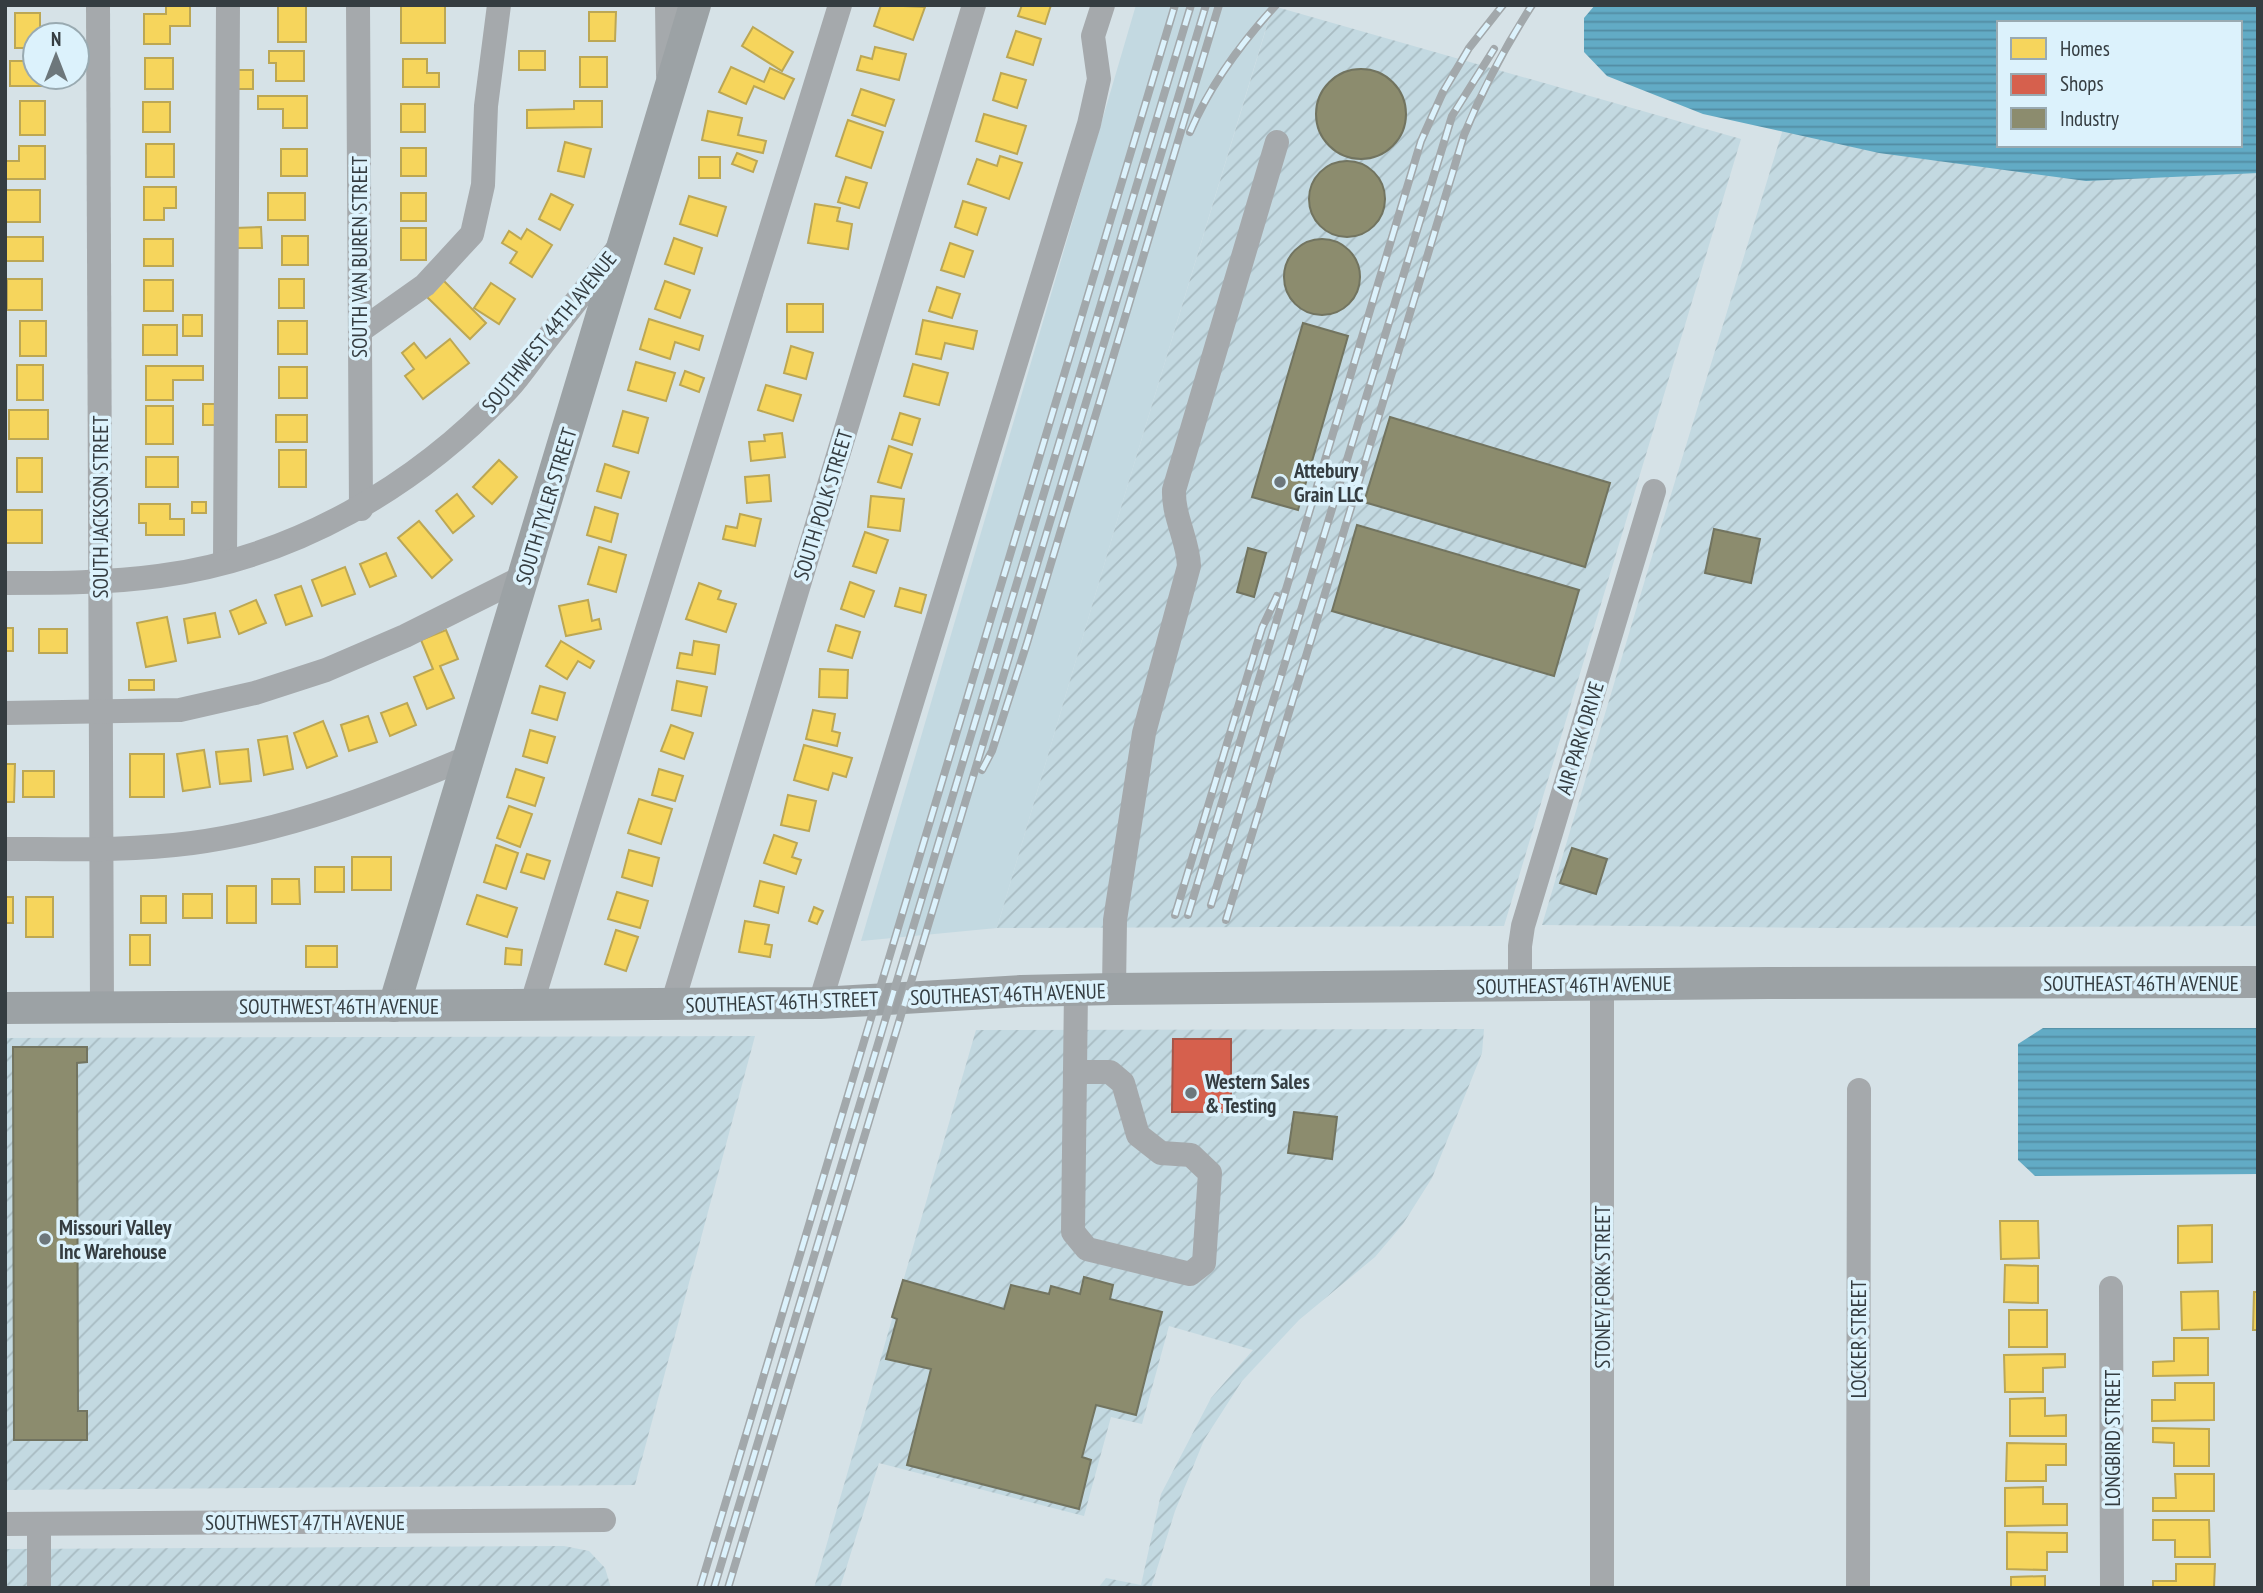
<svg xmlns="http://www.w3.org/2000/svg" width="2263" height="1593" viewBox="0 0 2263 1593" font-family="'PT Sans Narrow',sans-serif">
	<defs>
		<pattern id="industrial-furrows" width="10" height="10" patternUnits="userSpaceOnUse" patternTransform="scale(1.75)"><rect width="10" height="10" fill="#c3d9e1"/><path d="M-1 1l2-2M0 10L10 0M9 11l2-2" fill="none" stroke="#a8bbc2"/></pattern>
		<pattern id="water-rules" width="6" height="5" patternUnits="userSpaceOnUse" patternTransform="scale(1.75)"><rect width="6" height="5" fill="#62abc5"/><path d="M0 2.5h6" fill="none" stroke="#528ca2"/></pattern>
	</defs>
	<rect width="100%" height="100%" fill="#d6e2e7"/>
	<polygon fill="#c3d9e1" points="1136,5 1273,5 1125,494 997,928 861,941"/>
	<g fill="url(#industrial-furrows)" fill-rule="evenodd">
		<path d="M1821 5H2258V926L1833 928 1542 925 1650 563ZM1999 23H2240V145H1999Z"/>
		<polygon points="1273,6 1741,139 1504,926 997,928 1125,494"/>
		<polygon points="1484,1029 1482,1053 1432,1178 1403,1224 1375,1257 1299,1320 1242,1381 1204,1440 1175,1511 1151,1588 1098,1588 1106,1578 1141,1585 1161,1494 1211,1398 1253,1350 1169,1326 1142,1424 1111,1417 1084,1516 879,1463 840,1588 814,1588 976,1030"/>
		<polygon points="755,1036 635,1485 5,1490 5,1038"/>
		<polygon points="564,1546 589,1551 605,1568 611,1588 5,1588 5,1549"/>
	</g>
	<g fill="url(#water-rules)" fill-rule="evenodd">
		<path d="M1595 5H2258V173L2086 181 1879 153 1703 114 1607 76 1584 52V18ZM1999 23H2240V145H1999Z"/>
		<polygon points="2043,1028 2258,1028 2258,1174 2035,1176 2018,1160 2018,1044"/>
	</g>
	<g fill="#f6d55c" stroke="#bca754" stroke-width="2">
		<polygon points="166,5 190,5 190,26 170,26 170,44 144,44 144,14 166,14"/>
		<rect x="401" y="5" width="44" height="38"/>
		<polygon points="881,5 925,7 913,40 874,26"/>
		<polygon points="1022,5 1051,5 1045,24 1018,16"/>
		<rect x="278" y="6" width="28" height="36"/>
		<polygon points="589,12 616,12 615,41 589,41"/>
		<polygon points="15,13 40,13 40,35 35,35 35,48 15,48"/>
		<polygon points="753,27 793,52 782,71 742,46"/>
		<polygon points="1016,31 1041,39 1033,65 1007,57"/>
		<polygon points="875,47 906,54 899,80 857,70 861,56 872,59"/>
		<polygon points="269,51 304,51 304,81 276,81 276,63 269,63"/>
		<rect x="519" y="51" width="26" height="19"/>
		<rect x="580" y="57" width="27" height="30"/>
		<rect x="145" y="58" width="28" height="31"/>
		<polygon points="403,59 427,59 427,73 439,73 439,87 403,87"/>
		<polygon points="10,61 35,61 35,77 42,77 42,86 10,86"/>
		<polygon points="731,67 764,82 770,68 794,79 784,99 754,86 746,104 719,92"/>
		<rect x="235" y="70" width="18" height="19"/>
		<polygon points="1001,73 1026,80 1017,108 993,100"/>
		<polygon points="861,89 894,100 885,126 852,115"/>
		<polygon points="258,96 307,96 307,128 283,128 283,109 258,109"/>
		<rect x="20" y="101" width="25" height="34"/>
		<polygon points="574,101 602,101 602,127 527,128 527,110 574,109"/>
		<rect x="143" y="102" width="27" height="30"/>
		<rect x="401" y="104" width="24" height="28"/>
		<polygon points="708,111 742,118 738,135 766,141 763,153 702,140"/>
		<polygon points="984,114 1026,126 1017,154 976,141"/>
		<polygon points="848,120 883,132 871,168 836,156"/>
		<polygon points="565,142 591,149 584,177 558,171"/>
		<rect x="146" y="144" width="28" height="33"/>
		<polygon points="19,146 45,146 45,179 5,179 5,161 19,161"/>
		<rect x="401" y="148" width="25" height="28"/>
		<rect x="281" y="149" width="26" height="27"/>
		<polygon points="737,153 757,161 753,172 732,164"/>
		<polygon points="1000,156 1022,163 1009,199 968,184 977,159 997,166"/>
		<rect x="699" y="157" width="21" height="21"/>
		<polygon points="846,177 867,183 859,208 838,202"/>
		<polygon points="144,187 176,187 176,208 164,208 164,220 144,220"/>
		<rect x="5" y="190" width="35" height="32"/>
		<rect x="268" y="193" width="37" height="27"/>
		<rect x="401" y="193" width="25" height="28"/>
		<polygon points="551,194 573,205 560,230 539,219"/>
		<polygon points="689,196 726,207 717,236 680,224"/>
		<polygon points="963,201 986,208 977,235 955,227"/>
		<polygon points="815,204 840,208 837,221 852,224 848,249 808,243"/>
		<polygon points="261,227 262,248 235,248 235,228"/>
		<rect x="401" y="228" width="25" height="32"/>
		<polygon points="527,229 552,245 532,277 510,263 517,252 502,243 509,231 521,239"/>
		<rect x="282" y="236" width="26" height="29"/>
		<rect x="5" y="237" width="38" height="24"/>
		<polygon points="674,238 702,248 694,274 665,264"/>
		<rect x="144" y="239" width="29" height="27"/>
		<polygon points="950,243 973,251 964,277 941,270"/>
		<rect x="7" y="279" width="35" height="31"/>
		<rect x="279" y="279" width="25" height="29"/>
		<rect x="144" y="280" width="29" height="31"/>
		<polygon points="443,280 486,323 470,339 426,296"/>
		<polygon points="665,281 690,290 680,318 655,309"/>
		<polygon points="491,283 515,299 499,324 474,308"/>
		<polygon points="937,287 960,294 952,318 929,311"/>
		<rect x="787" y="304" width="36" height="28"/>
		<rect x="183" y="315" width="19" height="21"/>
		<polygon points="649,319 703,336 699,350 675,342 670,359 640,349"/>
		<polygon points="923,320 977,331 973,349 945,343 941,359 916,354"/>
		<rect x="20" y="321" width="26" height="35"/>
		<rect x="278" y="321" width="29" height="33"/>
		<rect x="143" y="325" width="34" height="30"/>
		<polygon points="450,339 469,363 423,399 405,376 414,369 402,353 414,343 426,358"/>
		<polygon points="791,346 813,353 806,379 784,373"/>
		<polygon points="636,362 675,373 666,401 628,390"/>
		<polygon points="913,364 948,373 939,405 904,396"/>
		<rect x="17" y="365" width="26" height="35"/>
		<polygon points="146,366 203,366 203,380 173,380 173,400 146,400"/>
		<rect x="279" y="367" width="28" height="31"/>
		<polygon points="685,371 704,378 699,392 680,385"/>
		<polygon points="766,385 801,395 793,421 758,410"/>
		<rect x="203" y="404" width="18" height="21"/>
		<rect x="146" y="406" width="27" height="38"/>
		<rect x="9" y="410" width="39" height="29"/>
		<polygon points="623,411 648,418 638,453 613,446"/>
		<polygon points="900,413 920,419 912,445 892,439"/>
		<rect x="276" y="415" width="31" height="27"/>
		<polygon points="782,433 785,457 751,461 749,442 765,441 764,435"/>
		<polygon points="889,446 912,454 901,488 878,482"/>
		<rect x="279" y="450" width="27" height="37"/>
		<rect x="146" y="457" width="32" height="30"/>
		<rect x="17" y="458" width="25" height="34"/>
		<polygon points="499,460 517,477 492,504 473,487"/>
		<polygon points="605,464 629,472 621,498 597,491"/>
		<polygon points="769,475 771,501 747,503 745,477"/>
		<polygon points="457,494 474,516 453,533 436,511"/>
		<polygon points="871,496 904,499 900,531 868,527"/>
		<rect x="192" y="502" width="14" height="11"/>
		<polygon points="139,504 170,504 170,519 184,519 184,535 146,535 146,523 139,523"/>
		<polygon points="595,507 618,514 611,542 587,535"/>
		<rect x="5" y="510" width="37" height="33"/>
		<polygon points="740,514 761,519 755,546 723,539 726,526 737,528"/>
		<polygon points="419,521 452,560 432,578 398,538"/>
		<polygon points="865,532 888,540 876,573 853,566"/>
		<polygon points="599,547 626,555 616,592 588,584"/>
		<polygon points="386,553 396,576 370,587 360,564"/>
		<polygon points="345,567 355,594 322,606 312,580"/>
		<polygon points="850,582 874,591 864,617 841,609"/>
		<polygon points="699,583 721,591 718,599 736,604 726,632 686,619"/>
		<polygon points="301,586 312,616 286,625 275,595"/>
		<polygon points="900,588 926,595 921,613 895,606"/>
		<polygon points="256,600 266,623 239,634 230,611"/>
		<polygon points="588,600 592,621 599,619 601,629 566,636 559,606"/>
		<polygon points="215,613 220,637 188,643 184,619"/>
		<polygon points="167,617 176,661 146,667 137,623"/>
		<polygon points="836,625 860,632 852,658 828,651"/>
		<rect x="5" y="628" width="8" height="23"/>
		<rect x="39" y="629" width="28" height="24"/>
		<polygon points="446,630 458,659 440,666 454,698 427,709 414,677 433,669 421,640"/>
		<polygon points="561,641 594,661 590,668 578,661 567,679 546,666"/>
		<polygon points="694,641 719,645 715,674 677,668 680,653 692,655"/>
		<polygon points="820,669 848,670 847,698 819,697"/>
		<rect x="129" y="680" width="25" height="10"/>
		<polygon points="677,681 707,687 701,716 672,710"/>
		<polygon points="540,686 565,693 557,720 532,713"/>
		<polygon points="407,703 416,725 390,736 381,713"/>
		<polygon points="813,710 835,714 832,731 840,733 837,746 806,739"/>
		<polygon points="368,716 377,742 349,751 341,725"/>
		<polygon points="323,721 337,756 307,768 294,733"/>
		<polygon points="671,725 693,733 684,759 661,751"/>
		<polygon points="530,730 555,737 547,763 523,756"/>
		<polygon points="287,736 293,769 264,775 258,740"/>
		<polygon points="804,745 852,758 846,777 833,773 828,790 794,780"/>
		<polygon points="248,749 251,781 220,784 216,752"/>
		<polygon points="204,750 210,787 183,791 177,754"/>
		<rect x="130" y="754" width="34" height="43"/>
		<polygon points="5,764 15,764 14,802 5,802"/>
		<polygon points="516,769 544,778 535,806 507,797"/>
		<polygon points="659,769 683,776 675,801 652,795"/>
		<rect x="23" y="771" width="31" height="26"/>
		<polygon points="788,795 816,801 809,831 781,825"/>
		<polygon points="639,799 672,809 661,844 628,833"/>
		<polygon points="509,806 532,814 520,847 497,838"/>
		<polygon points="774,835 797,843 792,857 801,860 796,874 764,863"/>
		<polygon points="496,845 518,853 506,889 484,882"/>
		<polygon points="629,850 659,858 652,886 622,877"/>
		<polygon points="527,854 550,861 544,879 521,872"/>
		<rect x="352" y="857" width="39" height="33"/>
		<rect x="315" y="867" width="29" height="25"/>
		<polygon points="272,879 299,879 300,904 272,904"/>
		<polygon points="760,881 784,887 778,913 754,906"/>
		<rect x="227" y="886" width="29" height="37"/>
		<polygon points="617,892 648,901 640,928 608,919"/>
		<rect x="183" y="894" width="29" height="24"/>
		<polygon points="477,895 517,908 507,937 467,924"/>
		<rect x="141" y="896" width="25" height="27"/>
		<rect x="5" y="897" width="8" height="26"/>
		<rect x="26" y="897" width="27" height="40"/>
		<polygon points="814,907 823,911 817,924 809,921"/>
		<polygon points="745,921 769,925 765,944 772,945 770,957 739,952"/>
		<polygon points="616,930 638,937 626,971 605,964"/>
		<rect x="130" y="935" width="20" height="30"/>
		<rect x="306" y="946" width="31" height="21"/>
		<polygon points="506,948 522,950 521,965 505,964"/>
		<polygon points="2000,1221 2038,1221 2039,1258 2001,1259"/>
		<polygon points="2212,1225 2212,1262 2178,1263 2178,1226"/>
		<polygon points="2005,1265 2038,1266 2038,1303 2004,1302"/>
		<polygon points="2218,1291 2219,1329 2182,1330 2181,1292"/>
		<polygon points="2254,1292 2258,1292 2258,1330 2253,1330"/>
		<rect x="2009" y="1310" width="38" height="37"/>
		<polygon points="2174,1338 2208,1338 2208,1375 2153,1376 2153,1362 2174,1361"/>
		<polygon points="2065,1354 2065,1367 2043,1368 2043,1392 2005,1392 2004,1355"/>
		<polygon points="2175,1383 2214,1383 2214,1420 2152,1421 2152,1400 2175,1400"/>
		<polygon points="2045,1398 2045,1416 2066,1415 2066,1436 2010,1436 2010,1399"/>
		<polygon points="2153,1428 2209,1429 2209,1466 2174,1466 2174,1443 2153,1442"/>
		<polygon points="2007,1443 2066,1444 2066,1465 2046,1465 2046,1481 2006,1481"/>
		<polygon points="2175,1474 2214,1474 2214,1511 2153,1511 2153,1498 2176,1498"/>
		<polygon points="2043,1487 2043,1504 2067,1504 2067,1525 2005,1526 2005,1488"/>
		<polygon points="2153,1520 2209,1520 2210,1557 2175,1557 2175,1540 2153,1540"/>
		<polygon points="2007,1532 2067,1533 2067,1552 2047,1552 2047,1570 2007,1569"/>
		<polygon points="2176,1564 2215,1564 2214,1588 2153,1588 2153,1581 2176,1581"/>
		<polygon points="2045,1576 2045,1588 2011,1588 2011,1577"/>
	</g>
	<polygon fill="#d6604d" stroke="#a65649" stroke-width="2" points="1173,1039 1231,1039 1231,1112 1172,1112"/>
	<g fill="#8c8c6e" stroke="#727460" stroke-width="2">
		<circle cx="1361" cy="114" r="45"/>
		<circle cx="1347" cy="199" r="38"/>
		<circle cx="1322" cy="277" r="38"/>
		<polygon points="1303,323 1348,336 1298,510 1252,497"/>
		<polygon points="1390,417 1610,483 1585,567 1364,502"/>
		<polygon points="1357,525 1579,590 1554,676 1332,611"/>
		<polygon points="1714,529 1760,539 1751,583 1705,573"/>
		<polygon points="1248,548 1266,553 1254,597 1237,592"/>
		<polygon points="1572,848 1607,859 1596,894 1560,883"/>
		<polygon points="13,1047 87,1047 87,1062 77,1063 78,1411 87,1411 87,1440 14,1440"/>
		<polygon points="1294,1112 1337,1117 1332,1159 1288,1153"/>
		<polygon points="1084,1277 1113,1285 1110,1299 1162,1312 1136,1415 1096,1405 1082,1457 1091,1460 1079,1509 907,1465 931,1369 886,1359 897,1319 892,1317 903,1280 1004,1309 1011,1285 1049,1294 1051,1286 1080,1294"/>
	</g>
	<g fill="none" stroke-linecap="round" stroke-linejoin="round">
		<g stroke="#a5a9ac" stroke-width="24">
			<polyline points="98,5 102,1008"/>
			<polyline points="358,5 361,509"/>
			<polyline points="667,5 668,75"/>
			<polyline points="360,331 425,285 472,234 483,185 486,106 499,5"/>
			<polyline points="225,562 228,5"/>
			<path d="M5 583C57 583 108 583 159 576 294 558 416 487 508 389 522 374 534 355 547 339 571 308 595 277 619 247"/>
			<polyline points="5,713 180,710 255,693 326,670 405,636 525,576"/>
			<path d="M5 849C67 849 130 851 192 843 289 830 381 794 471 756"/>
			<polyline points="1520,986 1520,946 1523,926 1654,491"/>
			<path d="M1114 989 1115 920 1144 733 1189 566C1188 539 1173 517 1174 490L1277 142"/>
			<polyline points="820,1003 1089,124 1099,79 1093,36 1103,5"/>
			<polyline points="672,1005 974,5"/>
			<polyline points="531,1006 840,5"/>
			<polyline points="1075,1072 1110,1072 1123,1083 1138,1135 1161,1153 1191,1155 1210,1173 1204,1263 1190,1274 1087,1249 1073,1232 1076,990"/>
			<polyline points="2111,1288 2112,1588"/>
			<polyline points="5,1524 604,1520"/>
			<polyline points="39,1524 39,1588"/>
			<polyline points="1602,1588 1602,985"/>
			<polyline points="1858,1588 1859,1090"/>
		</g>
		<g stroke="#9ca2a5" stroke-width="32">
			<polyline points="394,1006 695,5"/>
			<polyline points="5,1008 820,1003 1021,991 1114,989 1768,983 2258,982"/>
		</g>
		<g stroke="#a2a8ab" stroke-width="8">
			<g id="rail">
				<path d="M1190 132C1210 85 1242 42 1276 5"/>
				<polyline points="982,770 992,751 1027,643 1219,5"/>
				<polyline points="1211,905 1452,116 1494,49"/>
				<polyline points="1175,915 1262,628 1277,596"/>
				<polyline points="1188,915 1421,141 1443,92 1469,48 1503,5"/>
				<path d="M1226 920 1464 135C1483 88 1505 47 1532 5"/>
				<polyline points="700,1588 1175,5"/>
				<polyline points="714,1588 1191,5"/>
				<polyline points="728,1588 1206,5"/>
			</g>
		</g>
		<use href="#rail" stroke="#dcf2fc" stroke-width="5" stroke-dasharray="16" stroke-linecap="butt"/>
	</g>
	<g fill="#6d777b" stroke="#dcf2fc" stroke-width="2.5">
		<circle cx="1280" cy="482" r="7"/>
		<circle cx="1191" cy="1093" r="7"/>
		<circle cx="45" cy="1239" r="7"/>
	</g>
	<g text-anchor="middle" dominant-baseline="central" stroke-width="7" stroke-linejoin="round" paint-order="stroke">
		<g font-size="21" fill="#353d41" stroke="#dcf2fc">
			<text transform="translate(359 257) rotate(-90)">SOUTH VAN BUREN STREET</text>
			<text transform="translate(549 332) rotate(-51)">SOUTHWEST 44TH AVENUE</text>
			<text transform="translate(823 505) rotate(-73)">SOUTH POLK STREET</text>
			<text transform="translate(546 506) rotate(-73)">SOUTH TYLER STREET</text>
			<text transform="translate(100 507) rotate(-90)">SOUTH JACKSON STREET</text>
			<text transform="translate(1580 738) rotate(-73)">AIR PARK DRIVE</text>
			<text x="2141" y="983">SOUTHEAST 46TH AVENUE</text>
			<text transform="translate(1574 985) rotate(-1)">SOUTHEAST 46TH AVENUE</text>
			<text transform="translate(1008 994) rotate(-2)">SOUTHEAST 46TH AVENUE</text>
			<text transform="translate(782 1002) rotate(-2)">SOUTHEAST 46TH STREET</text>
			<text x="339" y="1006">SOUTHWEST 46TH AVENUE</text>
			<text transform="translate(1602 1287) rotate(-90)">STONEY FORK STREET</text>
			<text transform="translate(1858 1339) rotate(-90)">LOCKER STREET</text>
			<text transform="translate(2112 1438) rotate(-90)">LONGBIRD STREET</text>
			<text x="305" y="1522">SOUTHWEST 47TH AVENUE</text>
		</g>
		<g font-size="21" font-weight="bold" fill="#353d41" stroke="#dcf2fc" text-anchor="start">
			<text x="1294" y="470">Attebury<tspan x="1294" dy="24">Grain LLC</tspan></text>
			<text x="1205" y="1081">Western Sales<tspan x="1205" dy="24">&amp; Testing</tspan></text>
			<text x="59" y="1227">Missouri Valley<tspan x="59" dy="24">Inc Warehouse</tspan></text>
		</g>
	</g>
	<rect width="2263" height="1593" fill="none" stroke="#353d41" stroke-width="14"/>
	<rect x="1997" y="21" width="245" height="126" fill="#dcf2fc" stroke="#99aab1" stroke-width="2"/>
	<rect x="2011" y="38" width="35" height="21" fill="#f6d55c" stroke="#99aab1" stroke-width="2"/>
	<text x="2060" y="56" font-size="21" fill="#353d41">Homes</text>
	<rect x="2011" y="74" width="35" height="21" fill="#d6604d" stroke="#99aab1" stroke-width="2"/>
	<text x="2060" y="91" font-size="21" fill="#353d41">Shops</text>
	<rect x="2011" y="108" width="35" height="21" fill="#8c8c6e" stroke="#99aab1" stroke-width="2"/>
	<text x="2060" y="126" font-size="21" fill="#353d41">Industry</text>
	<g transform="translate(56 56)"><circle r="33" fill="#dcf2fc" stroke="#99aab1" stroke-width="2"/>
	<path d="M0-5L12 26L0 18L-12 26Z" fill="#6d777b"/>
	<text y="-10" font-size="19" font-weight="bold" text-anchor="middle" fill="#353d41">N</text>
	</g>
</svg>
